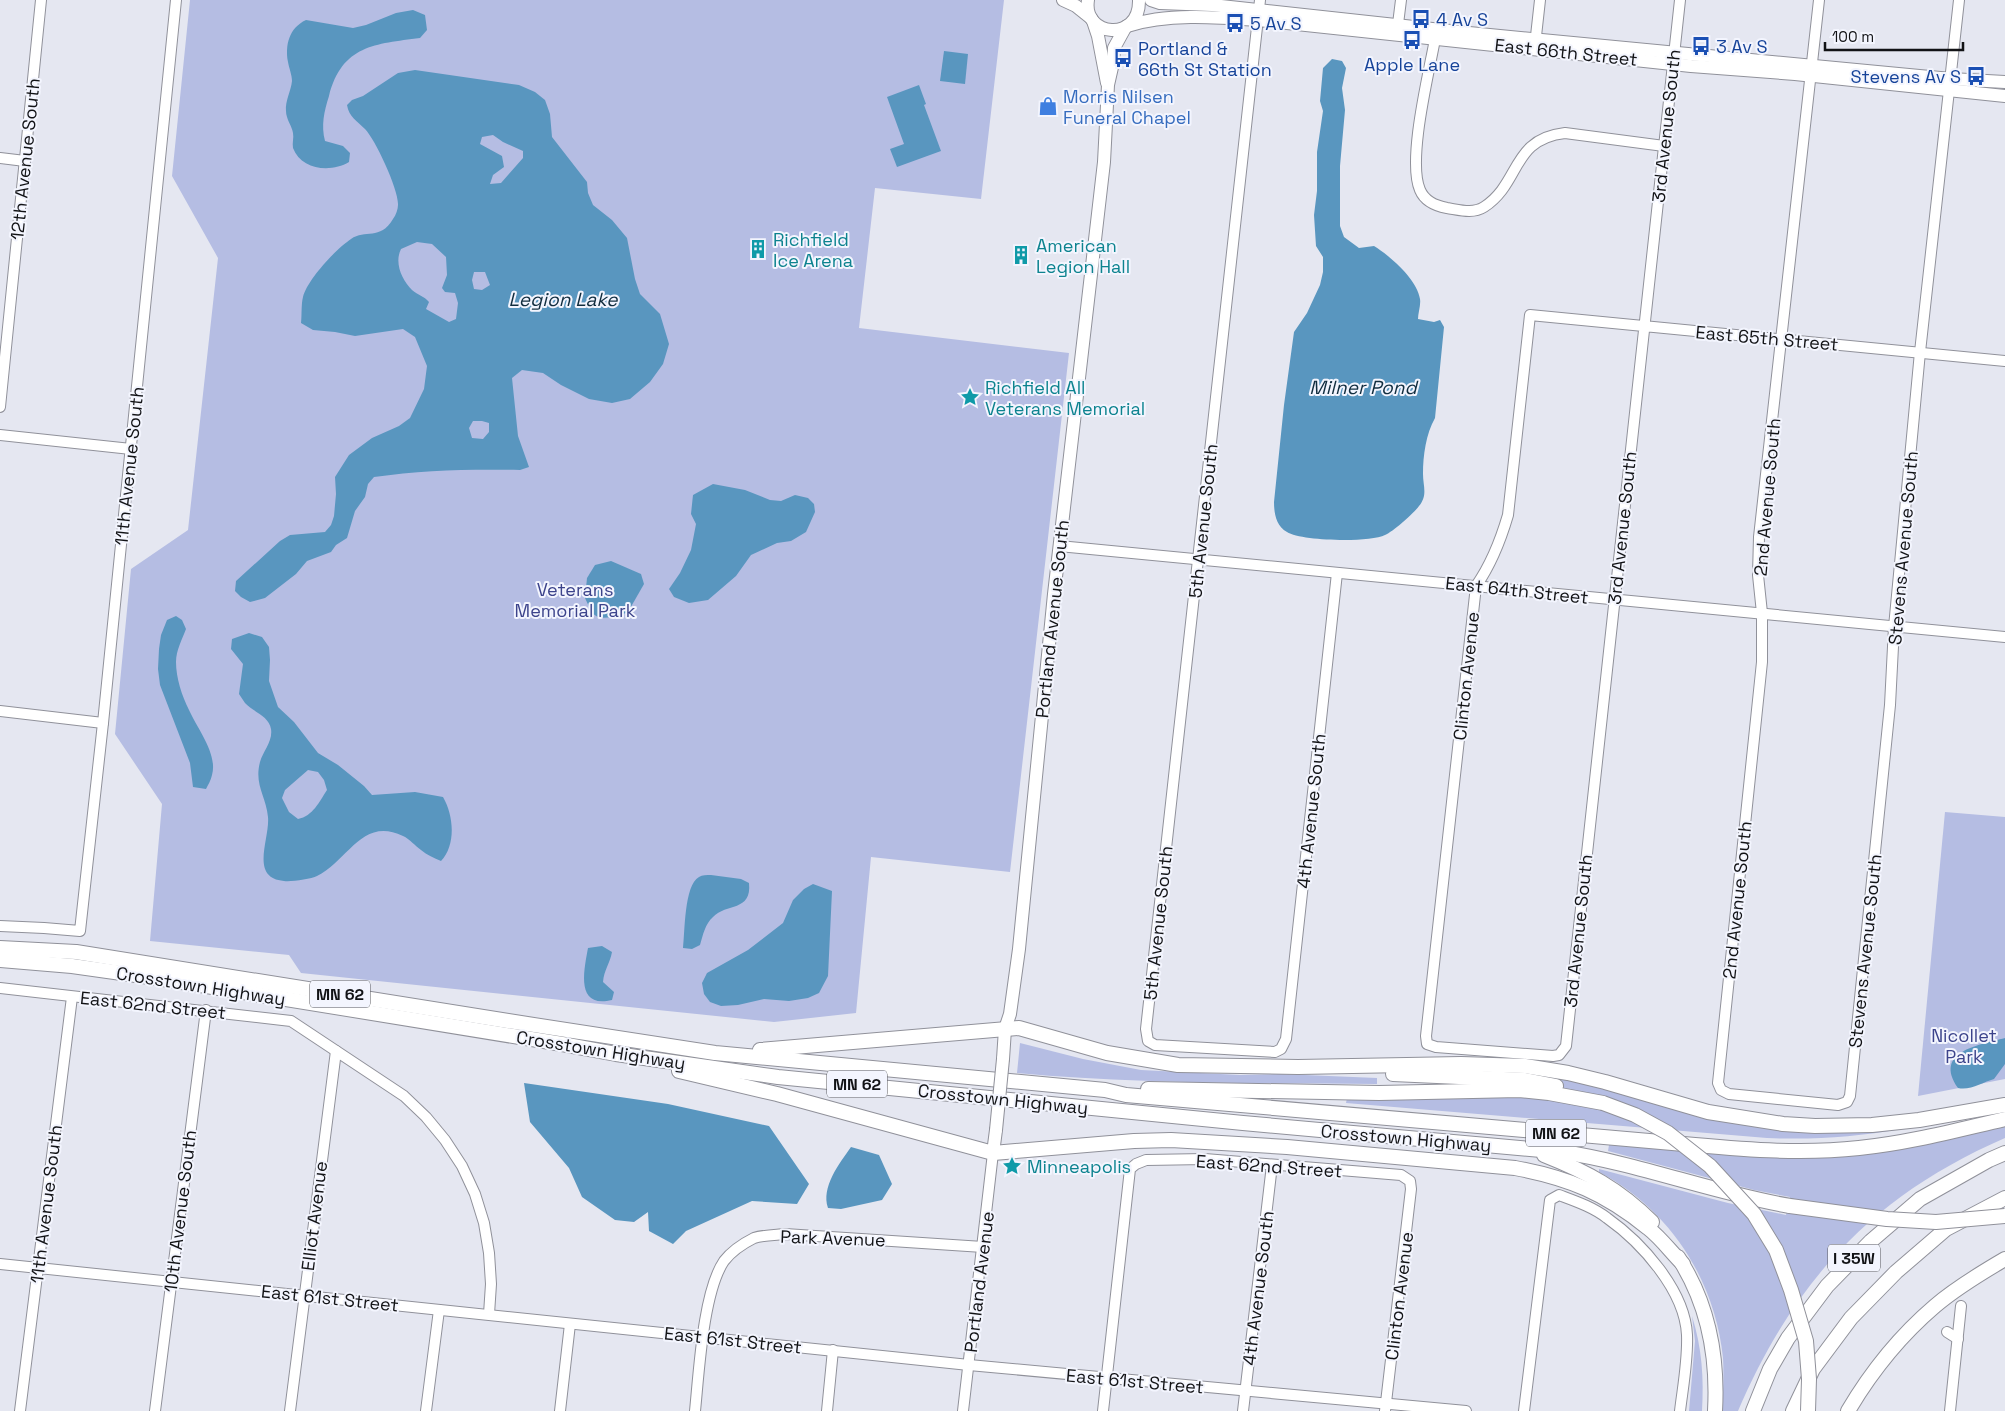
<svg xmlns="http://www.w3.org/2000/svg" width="2005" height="1411" viewBox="0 0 2005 1411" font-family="'Space Grotesk',sans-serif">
	<rect width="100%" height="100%" fill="#e5e7f1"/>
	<g fill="#b5bde3">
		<polygon points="190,0 1004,0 981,199 875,188 859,328 1069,353 1010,872 871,857 856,1013 774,1022 301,973 289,955 150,941 162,804 115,734 131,569 188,530 218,258 172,176"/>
		<polygon points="1945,812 2005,817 2005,1079 1918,1096"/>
		<path d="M1020 1043 1083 1059 1141 1070 1240 1075 1281 1074 1377 1078V1084C1257 1083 1137 1084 1017 1073Z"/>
		<path d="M1475 1068 1558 1076 1682 1110 1901 1126V1129C1856 1137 1813 1140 1767 1138L1346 1103 1347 1098 1506 1096 1537 1099 1541 1076 1482 1071Z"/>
		<path d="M2005 1124V1138C1874 1195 1794 1280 1738 1411H1722C1723 1393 1724 1375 1723 1358 1715 1279 1669 1209 1599 1172V1169L1728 1203 1786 1215 1790 1197 1754 1190 1608 1151 1609 1145 1763 1156Z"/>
		<path d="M1692 1316C1702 1348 1704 1378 1702 1411H1689L1695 1341Z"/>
	</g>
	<g fill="#5996bf" fill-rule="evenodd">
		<path d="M413 10 425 15 427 30 420 38C375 44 342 45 329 96 324 112 321 125 325 141L343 146 350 153 349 162C331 173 301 170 293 148 292 143 294 138 293 133 292 126 286 119 286 111 285 101 291 91 292 81 292 75 289 68 288 62 285 45 289 28 306 20L353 28 366 25 396 13Z"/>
		<polygon points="944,51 968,54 965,84 940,81"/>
		<path d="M1332 59 1342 61 1346 68 1342 88 1345 110 1340 166V226L1344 237 1359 248 1374 246C1390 256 1417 279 1420 299 1421 305 1418 313 1418 319L1434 322 1440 320 1444 327 1435 418C1426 434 1423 455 1423 474 1423 486 1428 495 1419 506 1413 514 1394 531 1385 535 1369 543 1301 541 1287 532 1276 526 1274 513 1274 502L1284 405 1294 332 1307 313 1320 285 1323 272V257L1316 246 1314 215 1317 191V152L1323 111 1320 101 1323 68Z"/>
		<path d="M415 70 519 85 535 92 545 100 550 114 552 137 587 182 588 193 593 205 612 220 627 238 635 279 640 294 660 314 669 344 663 364 650 382 630 399 612 403 589 399 561 385 543 373 522 370 512 378 518 436 529 467 520 470C471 469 423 470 374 477L368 484 365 497 355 511 347 538 336 545 331 552 307 561 296 574 265 598 250 602 241 597 235 591 236 581 280 541 290 535 325 532 331 525 334 516 336 494 335 477 349 455 372 438 399 426 410 418 424 389 427 366 415 337 403 329 355 336 335 332 313 330 301 323C302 315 301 305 303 297 307 280 336 249 351 239 365 229 380 241 393 219 396 215 398 209 398 205 399 190 375 139 365 129 357 121 349 117 347 105L352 100 363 96 398 73ZM493 135 503 142 523 151V158L501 183 490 184 493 175 504 167 502 156 480 144 482 137ZM417 242 432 244 446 257 447 275 442 288 445 292 455 293 458 303 456 319 449 322 426 309 429 302C424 296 418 295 412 290 402 280 394 263 401 249ZM474 272H485L490 285 482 290 474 289 472 280ZM473 421H482L489 423V432L483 439 472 438 469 428Z"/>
		<polygon points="919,85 926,104 924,105 941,151 897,167 890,149 904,144 887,97"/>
		<polygon points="713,484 745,490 770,500 781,501 795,495 808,498 814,504 815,512 806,532 791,541 777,543 751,555 736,576 708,600 689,603 674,597 669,589 680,573 691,550 696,524 691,514 693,495"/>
		<polygon points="611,561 641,574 644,584 628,612 616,617 599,618 592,613 585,598 587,578 595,565"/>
		<path d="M176 616 182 620 186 629C182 640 176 650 176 662 176 678 182 696 189 710 197 728 218 754 212 775 211 780 208 785 206 789L193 787 190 763 160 685 158 669 159 649 161 635 167 620Z"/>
		<path d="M249 633 262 637 269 647 270 660 269 681 278 707 294 722 318 753 338 765 364 786 372 795 415 792 443 797C454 816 456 845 441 861 434 858 427 855 421 850 415 846 410 839 403 836 362 816 348 861 317 876 311 879 291 882 284 881 249 878 270 839 268 817 266 796 254 785 260 762 263 751 273 741 271 729 269 716 253 712 245 703 243 700 241 697 239 694L243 664 231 649 232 639ZM308 770 318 772 324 780 327 790C319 802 313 816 298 819L289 812 282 798 285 790Z"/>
		<path d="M711 875 741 879 749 883C752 912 726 903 713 917 705 924 703 935 700 945L692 949 683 948C685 933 684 885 699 877 702 875 707 875 711 875Z"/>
		<polygon points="813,884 832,891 828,976 819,993 808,998 789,1001 764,999 738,1005 721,1006 710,1002 704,994 702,983 707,973 748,950 783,923 793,900 804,889"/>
		<path d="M602 946 612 952C610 963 604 970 603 982L614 992 612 1000C575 1009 584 970 588 948Z"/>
		<path d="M2005 1038V1064L1994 1079C1983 1082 1970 1091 1958 1088 1933 1052 1978 1045 2005 1038Z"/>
		<polygon points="524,1083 668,1104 769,1126 809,1184 797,1204 752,1201 686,1231 673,1244 649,1231 648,1212 634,1222 615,1220 582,1197 569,1168 530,1122"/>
		<path d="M851 1147 879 1155 892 1184 882 1200 841 1209 828 1208C821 1187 839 1164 851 1147Z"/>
	</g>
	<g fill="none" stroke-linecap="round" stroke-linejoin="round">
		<g stroke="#90919a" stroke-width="12">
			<g id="minor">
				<polyline points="1260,0 1146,1029 1148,1041 1155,1045 1275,1052 1281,1049 1286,1039 1337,573"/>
				<path d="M1680 0C1642 349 1604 697 1566 1046L1559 1055 1553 1056 1436 1047 1427 1044 1426 1036 1476 586C1490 566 1501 539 1508 515L1530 315 2005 361"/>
				<polyline points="1819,0 1759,537 1758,575 1762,613 1762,662 1718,1083 1721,1090 1729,1094 1838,1105 1847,1102 1850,1096 1890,705 1894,627 1920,352 1959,0"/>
				<polyline points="1397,32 1401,0"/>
				<path d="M1435 39C1429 73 1407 160 1420 190 1425 202 1436 206 1447 208 1460 210 1473 214 1484 207 1521 183 1511 139 1565 133L1664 146"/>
				<polyline points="1535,45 1540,0"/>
				<polyline points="0,158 25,161"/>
				<polyline points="0,407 41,0"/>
				<polyline points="0,435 131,449"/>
				<polyline points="1059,546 2005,637"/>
				<polyline points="0,711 103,723"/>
				<polyline points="0,926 44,928 80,931 103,723 176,0"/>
				<polyline points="0,988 291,1021 404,1096 426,1117 445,1140 462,1166 475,1194 484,1223 489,1253 491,1284 489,1314"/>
				<polyline points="0,1264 969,1365 1466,1411"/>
				<polyline points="1947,1332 1958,1339"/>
				<polyline points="20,1411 72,997"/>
				<polyline points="155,1411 206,1010"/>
				<polyline points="290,1411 336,1051"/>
				<polyline points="426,1411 439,1310"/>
				<polyline points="560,1411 570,1324"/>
				<path d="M695 1411C699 1372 703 1292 724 1261 731 1252 744 1243 754 1238 763 1235 775 1235 785 1234L983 1247"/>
				<polyline points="827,1411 833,1350"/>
				<polyline points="963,1411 993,1153"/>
				<polyline points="1103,1411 1130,1169 1136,1164 1146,1160 1205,1159 1401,1175 1410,1181 1411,1189 1385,1411"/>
				<polyline points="1243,1411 1272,1165"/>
				<path d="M1524 1411 1550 1200 1559 1195C1575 1201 1593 1207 1607 1218 1641 1242 1685 1290 1687 1335 1688 1360 1683 1386 1680 1411"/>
				<polyline points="1950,1411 1961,1306"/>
			</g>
		</g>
		<g stroke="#90919a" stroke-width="14">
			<g id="major">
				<polyline points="1063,0 1076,6 1091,18"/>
				<path d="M1088 0C1082 37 1140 43 1139 0"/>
				<polyline points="1151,0 1160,3 1212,5 1469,33 1951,79 2005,82"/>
				<polyline points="1093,21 1098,36 1107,83"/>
				<path d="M1127 26C1167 13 1217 17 1258 20L1691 66 1795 74 2005 96"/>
				<polyline points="1003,1059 1005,1029 1010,1014 1019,949 1054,594 1104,162 1108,85 1113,63 1114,48 1125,28"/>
				<polyline points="993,1153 996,1130"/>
			</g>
		</g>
		<g stroke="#90919a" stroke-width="16">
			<g id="highway">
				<path d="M0 948 76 952 508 1021 715 1053 1105 1090 1126 1095 1695 1145C1750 1150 1804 1154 1859 1148 1909 1143 1957 1130 2005 1119"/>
				<path d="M0 960 72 966 157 978 562 1044 616 1054 778 1077 1243 1123 1563 1152C1640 1164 1714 1193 1790 1206"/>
				<polyline points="760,1050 1019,1028 1107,1053 1178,1065 1298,1067 1461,1064 1525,1066 1568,1073 1605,1082 1708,1112 1783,1124 1815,1126 1872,1125 1919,1120 2005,1105"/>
				<path d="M679 1071 777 1094 993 1153 1134 1141 1171 1140 1287 1147 1515 1168C1569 1178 1605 1193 1648 1228 1661 1238 1671 1252 1683 1264"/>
				<polyline points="1393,1074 1525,1080 1556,1086"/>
				<polyline points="1148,1089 1379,1093 1519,1090 1549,1093 1603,1103"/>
				<path d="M1544 1155C1587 1172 1619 1189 1652 1222"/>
				<path d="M1678 1257C1708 1303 1718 1357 1715 1411"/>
				<polyline points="1753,1411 1770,1369 1788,1338 1827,1286 1871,1241 1920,1199 1989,1160 2005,1153"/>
				<polyline points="1793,1411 1813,1369 1851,1318 1896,1272 1946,1229 2005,1198"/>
				<path d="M1848 1411C1871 1372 1901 1335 1935 1306 1956 1288 1981 1273 2005 1259"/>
			</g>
		</g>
		<use href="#minor" stroke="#fff" stroke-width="10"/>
		<use href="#major" stroke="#fff" stroke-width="12"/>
		<use href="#highway" stroke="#fff" stroke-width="14"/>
		<g stroke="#90919a" stroke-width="14" stroke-linecap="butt">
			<polyline id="major-bridge" points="996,1130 1003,1059"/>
		</g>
		<g stroke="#90919a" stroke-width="16" stroke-linecap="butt">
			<g id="highway-bridge">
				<polyline points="1603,1103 1635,1115 1668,1133 1710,1166 1754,1214 1776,1250 1791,1290 1806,1341 1809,1379 1808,1411"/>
				<polyline points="1790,1206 1887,1219 1936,1222 2005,1216"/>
			</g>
		</g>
		<use href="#major-bridge" stroke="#fff" stroke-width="12"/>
		<use href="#highway-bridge" stroke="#fff" stroke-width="14"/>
	</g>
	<defs>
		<g id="bus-bare" transform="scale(1.5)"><path d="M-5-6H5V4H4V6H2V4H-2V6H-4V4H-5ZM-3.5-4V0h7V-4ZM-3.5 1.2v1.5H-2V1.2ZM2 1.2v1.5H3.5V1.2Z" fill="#1a4fb4" stroke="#f3f5fe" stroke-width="2.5" paint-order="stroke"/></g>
		<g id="shop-bare" transform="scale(1.5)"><path d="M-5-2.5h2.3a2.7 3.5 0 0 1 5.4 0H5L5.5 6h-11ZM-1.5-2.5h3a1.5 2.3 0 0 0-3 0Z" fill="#3f7fe0" stroke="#f3f5fe" stroke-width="2.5" paint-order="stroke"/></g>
		<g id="building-bare" transform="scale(1.5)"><path d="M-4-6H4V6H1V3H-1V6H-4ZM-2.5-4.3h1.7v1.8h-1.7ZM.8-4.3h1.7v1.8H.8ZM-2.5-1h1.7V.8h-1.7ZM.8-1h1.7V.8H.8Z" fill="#0f9aa8" stroke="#f3f5fe" stroke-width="2.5" paint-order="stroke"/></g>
		<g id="sight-bare" transform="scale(1.5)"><path d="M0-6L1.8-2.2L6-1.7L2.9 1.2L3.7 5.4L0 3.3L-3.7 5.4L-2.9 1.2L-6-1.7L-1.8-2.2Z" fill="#0f9aa8" stroke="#f3f5fe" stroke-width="2.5" paint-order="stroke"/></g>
	</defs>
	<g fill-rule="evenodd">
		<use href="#bus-bare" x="1421" y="19"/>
		<use href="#bus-bare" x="1235" y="23"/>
		<use href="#bus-bare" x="1412" y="40"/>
		<use href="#bus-bare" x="1701" y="46"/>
		<use href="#bus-bare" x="1123" y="58"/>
		<use href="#bus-bare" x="1976" y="76"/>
		<use href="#shop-bare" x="1048" y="106"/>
		<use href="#building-bare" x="758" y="249"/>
		<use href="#building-bare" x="1021" y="255"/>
		<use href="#sight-bare" x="970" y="397"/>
		<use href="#sight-bare" x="1012" y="1166"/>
	</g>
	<g text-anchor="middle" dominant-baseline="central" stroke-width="4" stroke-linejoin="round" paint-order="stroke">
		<g fill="#f3f5fe" stroke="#56575c" stroke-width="1">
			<rect x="310" y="980.5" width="60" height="27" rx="4"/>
			<rect x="827" y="1070.5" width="60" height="27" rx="4"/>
			<rect x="1526" y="1119.5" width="60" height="27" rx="4"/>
			<rect x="1828" y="1244.5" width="52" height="27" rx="4"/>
		</g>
		<g font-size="16" font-weight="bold" fill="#121316">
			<text x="340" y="994">MN 62</text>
			<text x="857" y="1084">MN 62</text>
			<text x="1556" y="1133">MN 62</text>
			<text x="1854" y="1258">I 35W</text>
		</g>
		<g font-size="18" fill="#164399" stroke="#f3f5fe" text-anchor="start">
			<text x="1436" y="19">4 Av S</text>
			<text x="1250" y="23">5 Av S</text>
			<text x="1716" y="46">3 Av S</text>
			<text x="1138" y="48">Portland &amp;<tspan x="1138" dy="21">66th St Station</tspan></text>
			<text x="1412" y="64" text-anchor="middle">Apple Lane</text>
			<text x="1961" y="76" text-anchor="end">Stevens Av S</text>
		</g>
		<g font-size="18" fill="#121316" stroke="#f3f5fe">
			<text transform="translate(1566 52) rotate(6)">East 66th Street</text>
			<text transform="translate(1666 126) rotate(-84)">3rd Avenue South</text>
			<text transform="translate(25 159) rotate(-84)">12th Avenue South</text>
			<text transform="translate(1767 338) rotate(5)">East 65th Street</text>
			<text transform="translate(129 466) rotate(-84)">11th Avenue South</text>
			<text transform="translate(1767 497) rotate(-85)">2nd Avenue South</text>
			<text transform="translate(1203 521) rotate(-84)">5th Avenue South</text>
			<text transform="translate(1622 528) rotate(-84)">3rd Avenue South</text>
			<text transform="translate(1903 548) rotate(-85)">Stevens Avenue South</text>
			<text transform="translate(1517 590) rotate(6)">East 64th Street</text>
			<text transform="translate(1052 619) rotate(-84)">Portland Avenue South</text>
			<text transform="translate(1466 676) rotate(-84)">Clinton Avenue</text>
			<text transform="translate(1311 811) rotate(-84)">4th Avenue South</text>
			<text transform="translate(1737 900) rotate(-84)">2nd Avenue South</text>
			<text transform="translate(1158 923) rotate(-84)">5th Avenue South</text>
			<text transform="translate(1578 931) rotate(-84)">3rd Avenue South</text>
			<text transform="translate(1865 951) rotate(-84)">Stevens Avenue South</text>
			<text transform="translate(201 986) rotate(9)">Crosstown Highway</text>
			<text transform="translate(153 1005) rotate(6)">East 62nd Street</text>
			<text transform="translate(601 1050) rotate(9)">Crosstown Highway</text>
			<text transform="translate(1003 1099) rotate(6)">Crosstown Highway</text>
			<text transform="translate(1406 1138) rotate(5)">Crosstown Highway</text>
			<text transform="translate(1269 1166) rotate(4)">East 62nd Street</text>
			<text transform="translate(46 1204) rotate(-83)">11th Avenue South</text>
			<text transform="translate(180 1211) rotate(-83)">10th Avenue South</text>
			<text transform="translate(314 1216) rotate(-83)">Elliot Avenue</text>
			<text transform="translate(833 1238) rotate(2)">Park Avenue</text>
			<text transform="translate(979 1282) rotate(-83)">Portland Avenue</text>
			<text transform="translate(1258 1288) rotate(-83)">4th Avenue South</text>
			<text transform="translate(1399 1296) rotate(-83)">Clinton Avenue</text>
			<text transform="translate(330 1298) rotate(6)">East 61st Street</text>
			<text transform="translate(733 1340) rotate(6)">East 61st Street</text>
			<text transform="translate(1135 1381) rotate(5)">East 61st Street</text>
		</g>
		<g font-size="18" fill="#366cbe" stroke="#f3f5fe" text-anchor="start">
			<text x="1063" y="96">Morris Nilsen<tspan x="1063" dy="21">Funeral Chapel</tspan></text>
		</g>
		<g font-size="18" fill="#0d838f" stroke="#f3f5fe" text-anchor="start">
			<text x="773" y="239">Richfield<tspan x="773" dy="21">Ice Arena</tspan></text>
			<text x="1036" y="245">American<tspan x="1036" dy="21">Legion Hall</tspan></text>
			<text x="985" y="387">Richfield All<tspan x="985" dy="21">Veterans Memorial</tspan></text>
			<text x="1027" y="1166">Minneapolis</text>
		</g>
		<g font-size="18" fill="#3c438b" stroke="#f3f5fe">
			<text x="575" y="589">Veterans<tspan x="575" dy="21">Memorial Park</tspan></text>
			<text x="1964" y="1035">Nicollet<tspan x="1964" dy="21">Park</tspan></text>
		</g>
		<g font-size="19" font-style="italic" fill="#112d3f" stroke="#f3f5fe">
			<text x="563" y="299">Legion Lake</text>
			<text x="1363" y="387">Milner Pond</text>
		</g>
	</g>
	<path d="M1825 42v8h138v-8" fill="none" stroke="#121316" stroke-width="2.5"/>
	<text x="1832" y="42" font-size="15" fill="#121316" stroke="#f3f5fe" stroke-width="4" paint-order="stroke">100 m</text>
</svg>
